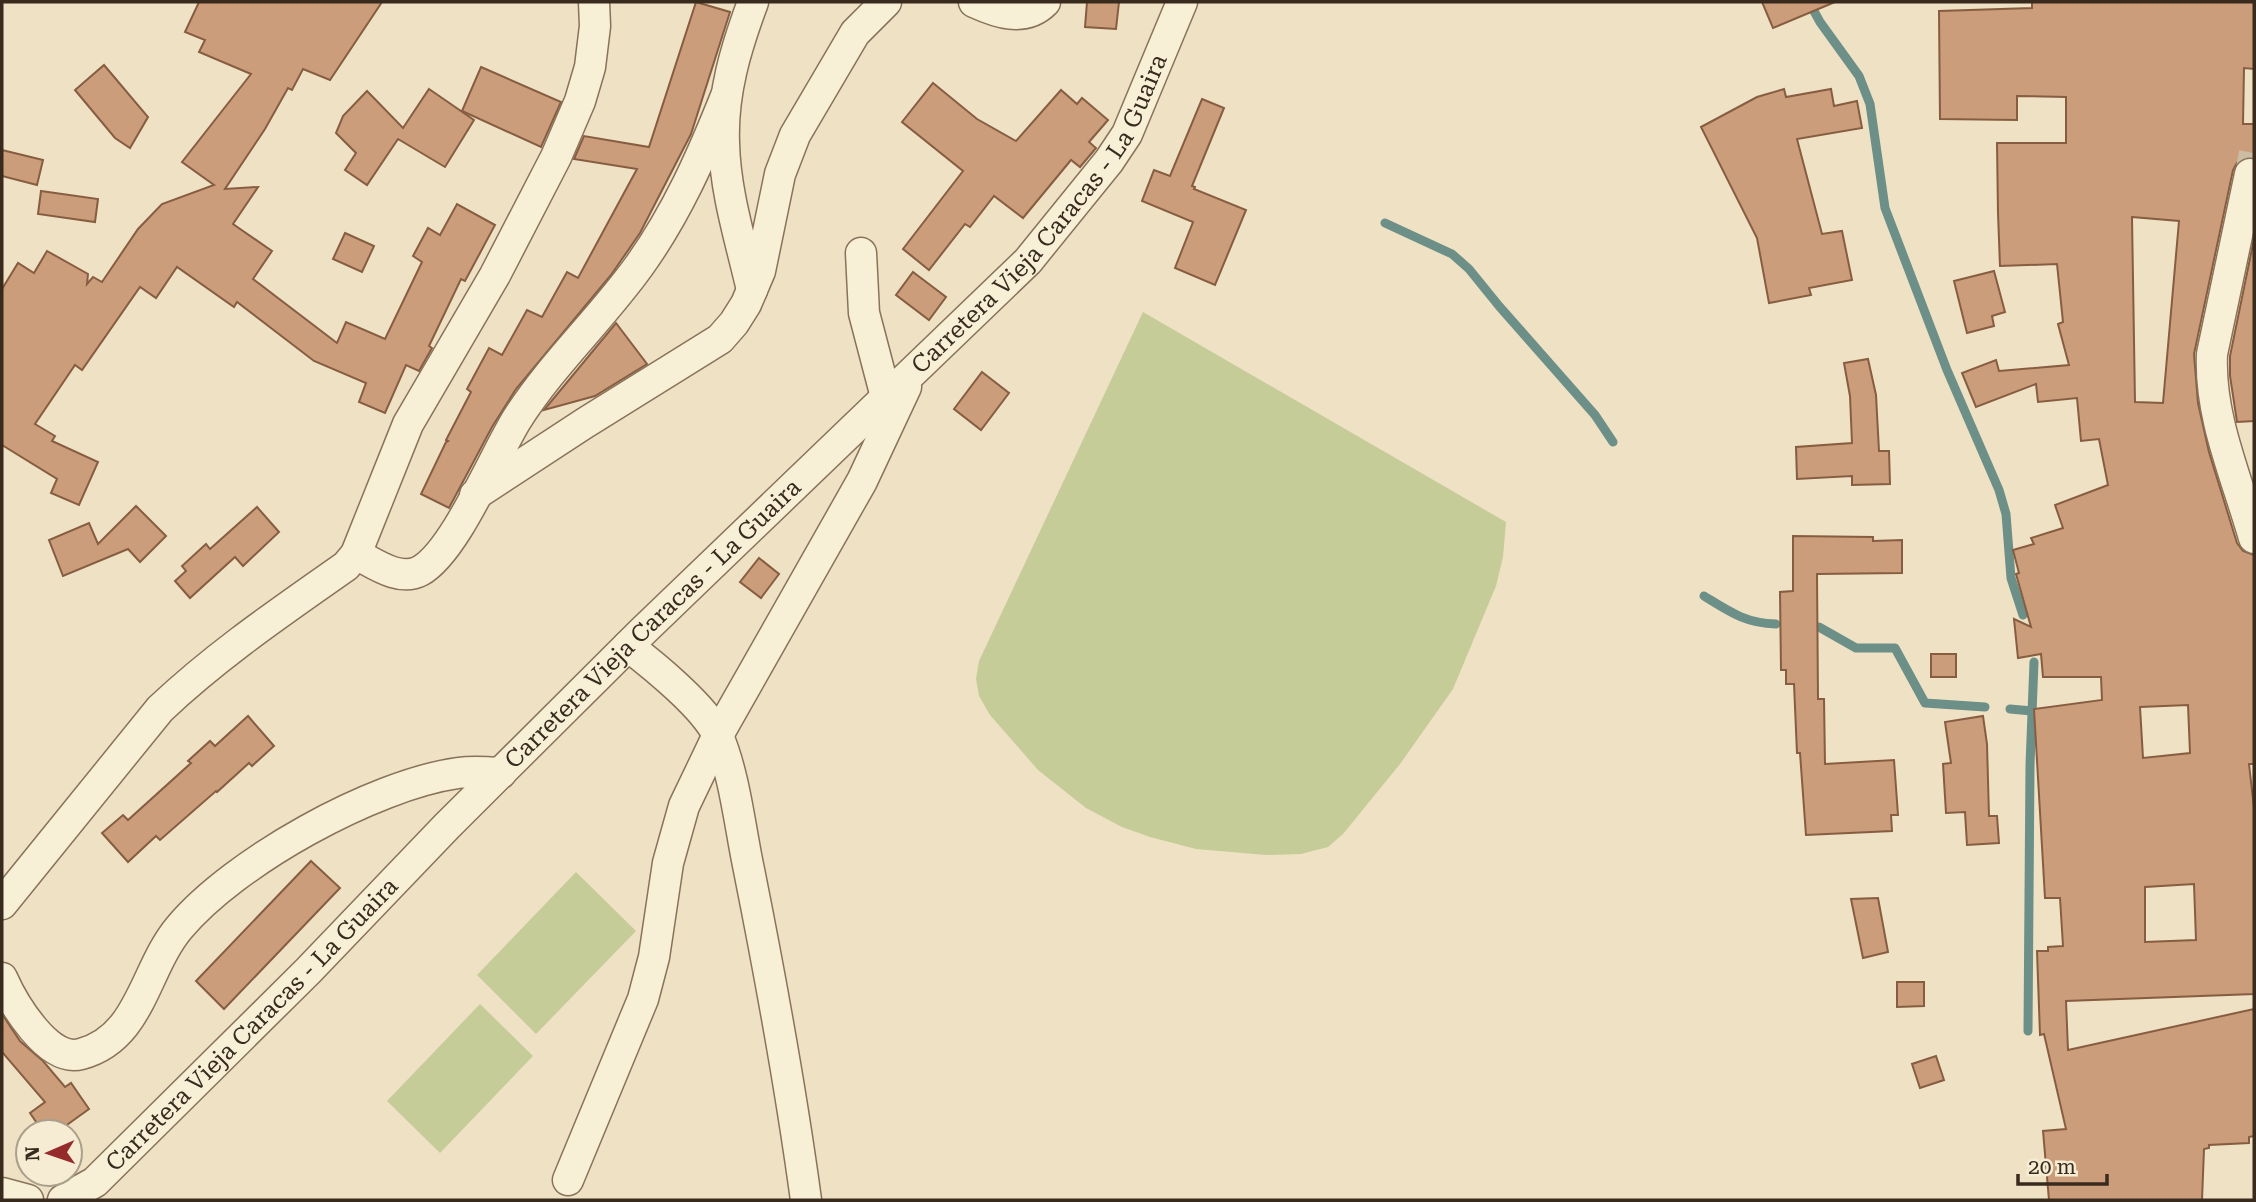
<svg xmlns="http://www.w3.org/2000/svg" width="2256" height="1202" viewBox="0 0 2256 1202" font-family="'Roboto Serif',serif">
	<rect width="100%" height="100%" fill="#eee1c4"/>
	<g fill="#c5cc98">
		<polygon points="1143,312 1506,522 1503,557 1496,586 1453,689 1400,764 1343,834 1328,847 1301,854 1266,855 1196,849 1150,837 1122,827 1086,808 1038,770 990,715 979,696 976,679 979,661"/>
		<polygon points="576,872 636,931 536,1034 477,975"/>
		<polygon points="480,1004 533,1056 440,1153 387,1101"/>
	</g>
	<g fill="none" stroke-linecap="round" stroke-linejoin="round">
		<g stroke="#6c8f87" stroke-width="9">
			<polyline points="1809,2 1820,22 1859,76 1870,104 1885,208 1947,370 1999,490 2006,514 2011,578 2023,615"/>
			<polyline points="1385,223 1452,254 1469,269 1499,306 1595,415 1613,442"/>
			<path d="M1704 596C1730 612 1745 623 1776 624"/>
			<polyline points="1819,627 1856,648 1895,648 1925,703 1985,707"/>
			<polyline points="2010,709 2032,711"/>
			<polyline points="2028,1031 2030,765 2034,662"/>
		</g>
	</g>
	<g fill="#cb9d7a" stroke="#875d41" stroke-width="2" fill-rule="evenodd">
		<polygon points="199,2 382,2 330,80 303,69 292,90 288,88 265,129 225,189 258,187 233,224 272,251 253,279 337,343 346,322 385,339 422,262 413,256 428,228 440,235 457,204 495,225 465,281 461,279 429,346 432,348 419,371 406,365 385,413 359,402 366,383 314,361 237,302 234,307 177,267 156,298 140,287 82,370 75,365 35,424 55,436 52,441 98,462 79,505 51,493 57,479 2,445 2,289 18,263 34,273 47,251 88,274 87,284 93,277 102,282 138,229 162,204 214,185 182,162 251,74 199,52 205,40 185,32"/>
		<polygon points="696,2 730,12 691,134 640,233 611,275 516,389 492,427 449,508 421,494 446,442 448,441 446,440 471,392 467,389 489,348 502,355 527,310 542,317 567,272 578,278 637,169 574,159 584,136 649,147"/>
		<polygon points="1087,2 1119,2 1116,29 1085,27"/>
		<polygon points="1762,2 1835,2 1773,28"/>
		<path d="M2032 2H2254V69L2244 68 2243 124H2254V157L2244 158 2237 163 2233 170 2194 354 2198 403 2209 452 2237 543 2243 551 2254 555V764H2249L2254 808V994L2066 1001 2068 1050 2254 1009V1136L2249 1137V1143L2209 1145V1148L2204 1149 2202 1200H2049L2043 1131 2066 1129 2044 1034 2040 1035 2037 951H2048V947L2063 946 2060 898H2045L2034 709 2102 700 2101 677H2043L2041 654 2018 658 2014 619 2031 627 2016 574 2019 573 2013 550 2034 544 2031 538 2063 528 2055 505 2108 485 2099 439 2081 441 2077 398 2038 402 2036 384 1976 407 1962 373 1996 360 1999 371 2069 365 2058 324 2063 322 2057 264 2000 266 1998 213 1997 143H2066V97L2017 96V120L1940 119 1939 11 2032 8ZM2132 217 2179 221 2163 403 2135 402ZM2188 705 2190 753 2143 758 2140 707ZM2194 884 2196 940 2145 942V887Z"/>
		<polygon points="104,65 148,117 130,148 115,138 75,90"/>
		<polygon points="481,67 561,102 541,147 462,111"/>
		<polygon points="933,83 977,119 1016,141 1061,90 1077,104 1082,98 1108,120 1089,142 1096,148 1080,167 1071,160 1023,218 994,196 970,227 965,224 929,270 903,249 963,171 902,122"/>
		<polygon points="429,89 474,120 445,167 398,139 367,185 345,170 356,153 336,133 343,116 367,91 403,128"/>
		<polygon points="1784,89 1786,97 1831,89 1834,106 1857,101 1862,128 1797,139 1822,234 1842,231 1852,280 1809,288 1811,295 1769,303 1757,238 1701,127 1757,97"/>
		<polygon points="1202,99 1224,108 1192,186 1195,187 1194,189 1246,210 1215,285 1175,268 1193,222 1142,201 1154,170 1170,176"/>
		<polygon points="2,150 43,160 37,185 2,176"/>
		<polygon points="41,191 98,199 95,222 38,214"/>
		<polygon points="345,233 374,246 362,272 333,259"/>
		<polygon points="2254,239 2254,421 2237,422 2230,376 2230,356"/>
		<polygon points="1994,271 2005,312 1992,316 1994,326 1967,333 1954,281"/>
		<polygon points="913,272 946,297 929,320 896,295"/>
		<polygon points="616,323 647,364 595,396 544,410"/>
		<polygon points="1868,359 1876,395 1879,451 1889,451 1890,484 1852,485 1852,476 1797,479 1796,447 1852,443 1850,396 1844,363"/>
		<polygon points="982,372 1009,393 981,430 954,409"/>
		<polygon points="136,506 166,536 140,562 128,549 63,576 49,540 89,523 98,544"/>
		<polygon points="257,507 279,532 243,566 235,557 190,598 175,581 186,571 182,566 206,544 210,549"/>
		<polygon points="1793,536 1873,537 1873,541 1902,540 1902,573 1817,574 1818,699 1824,699 1825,764 1894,760 1898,815 1891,815 1892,831 1806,835 1800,753 1797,753 1794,684 1786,684 1786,670 1781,670 1780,592 1793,591"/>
		<polygon points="759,558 779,574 761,598 740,582"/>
		<rect x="1931" y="654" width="25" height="23"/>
		<polygon points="248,716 274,746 252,766 249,763 217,792 216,791 160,840 156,836 128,862 102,833 123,815 128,820 191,763 188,761 210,741 215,746"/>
		<polygon points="1983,716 1987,744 1989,816 1997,816 1999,843 1967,845 1965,812 1946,813 1943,764 1951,763 1945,722"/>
		<polygon points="311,861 340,888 224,1009 196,981"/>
		<polygon points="1878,898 1888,952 1863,958 1851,899"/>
		<polygon points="1897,982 1924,982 1924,1006 1897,1007"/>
		<polygon points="2,1014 20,1041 43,1061 65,1087 71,1083 89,1109 57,1132 43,1132 30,1113 45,1102 2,1052"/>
		<polygon points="1936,1056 1944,1080 1920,1088 1912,1064"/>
	</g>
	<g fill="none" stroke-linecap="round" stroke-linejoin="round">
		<polyline stroke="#cabda3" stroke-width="30" stroke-dasharray="30 15" stroke-linecap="butt" points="2250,174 2254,153"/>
		<g stroke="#88735a" stroke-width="33">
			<g id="minor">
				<path d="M974 2C996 12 1024 23 1045 2"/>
				<path d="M2250 174 2212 354C2209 417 2237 478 2254 538"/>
				<polyline points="861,253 864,313 886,397"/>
				<path d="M752 290C741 242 725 192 724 143 722 93 736 48 753 2"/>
				<polyline points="475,495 585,423 720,339 734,323 746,304 760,271 780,174 795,135 855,33 886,2"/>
				<path d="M356 554C374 563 399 582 420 571 455 552 494 456 517 419 552 364 601 319 639 266 677 213 702 156 726 96"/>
				<path d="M628 646C653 665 706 708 718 736 735 776 740 828 749 870 771 980 791 1090 806 1200"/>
				<path d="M2 904 160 709C217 655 282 611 346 566L356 554 408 424 495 275 556 157 580 101 590 67 595 26 594 2"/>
				<path d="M2 978C13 1003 48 1063 81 1054 141 1038 144 970 179 928 234 862 373 785 458 773 473 771 486 772 501 773"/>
				<polyline points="568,1180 643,999 654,957 668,863 684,806 718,735 862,481 906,387"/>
				<polyline points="2,1193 28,1200"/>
				<path id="s1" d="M63 1200 95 1182 308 971 447 826 642 632 1028 261 1109 161 1127 134 1182 2"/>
			</g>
		</g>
		<use href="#minor" stroke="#f8efd7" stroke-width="30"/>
	</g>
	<g text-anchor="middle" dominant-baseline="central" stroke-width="7" stroke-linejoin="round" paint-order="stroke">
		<g font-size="24" fill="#382b1e" stroke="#f5ecd3">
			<text stroke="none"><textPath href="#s1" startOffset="1393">Carretera Vieja Caracas - La Guaira</textPath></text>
			<text stroke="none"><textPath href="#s1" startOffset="826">Carretera Vieja Caracas - La Guaira</textPath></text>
			<text stroke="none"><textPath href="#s1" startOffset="259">Carretera Vieja Caracas - La Guaira</textPath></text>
		</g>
	</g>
	<rect width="2256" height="1202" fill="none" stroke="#382b1e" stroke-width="7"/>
	<g transform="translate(49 1153) rotate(268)"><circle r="33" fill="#f5ecd3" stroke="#a99f8b" stroke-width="2"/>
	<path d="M0-5L12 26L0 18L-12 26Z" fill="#962b2b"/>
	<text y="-10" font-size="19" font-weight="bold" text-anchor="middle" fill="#382b1e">N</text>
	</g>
	<path d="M2018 1174v10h89v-10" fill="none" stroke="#382b1e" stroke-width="3.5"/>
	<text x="2028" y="1174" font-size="21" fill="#382b1e" stroke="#f5ecd3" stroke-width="5" paint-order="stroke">20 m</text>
</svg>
